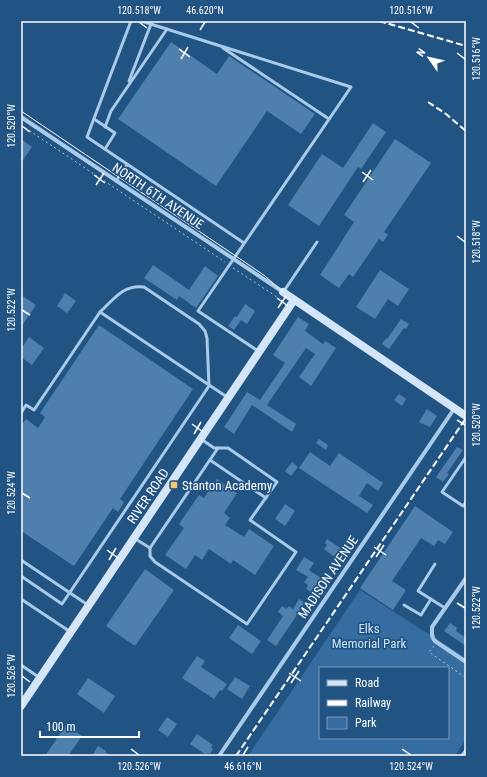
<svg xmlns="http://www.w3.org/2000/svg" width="487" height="777" viewBox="0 0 487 777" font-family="'Roboto Condensed',sans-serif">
	<rect width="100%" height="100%" fill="#215383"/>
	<path fill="#356da0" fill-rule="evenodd" d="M360 590 466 658V739L455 756H248ZM320 668H448V738H320Z"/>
	<g fill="#4e7fad">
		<polygon points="171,42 217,74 229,56 315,114 301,134 267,111 216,186 118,119"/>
		<polygon points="373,123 386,132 361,169 358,167 319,226 288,205 322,154 343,168"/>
		<polygon points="21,139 32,147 21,163"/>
		<polygon points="395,139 431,163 384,232 388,235 383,242 379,239 353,277 349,274 339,288 320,275 354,222 344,215"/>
		<polygon points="153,265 189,290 205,266 218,276 196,308 179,296 177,300 144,278"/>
		<polygon points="380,270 409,289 398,306 388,299 375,319 356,307"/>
		<polygon points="65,293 76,301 67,313 57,306"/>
		<polygon points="21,295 36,305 21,327"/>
		<polygon points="245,304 255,311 247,324 241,320 234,330 228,326 235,316 237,317"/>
		<polygon points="298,317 309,324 305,331 323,344 325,341 336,348 311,386 299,377 315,354 306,348 267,405 296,424 292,432 252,405 234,434 224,427 247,392 260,400 285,363 273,355"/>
		<polygon points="401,319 409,324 406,329 404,328 389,349 382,344 386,338 387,339"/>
		<polygon points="99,325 193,389 120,499 124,502 118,512 113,508 74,566 21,531 21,426 26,419 38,428 45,417 40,413"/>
		<polygon points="29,337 44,348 32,365 21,357 21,349"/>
		<polygon points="399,394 406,399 402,406 394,400"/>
		<polygon points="427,409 437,416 430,427 419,422"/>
		<polygon points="319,439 328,445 326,450 316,443"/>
		<polygon points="457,447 463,450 447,473 449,474 443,482 436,477"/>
		<polygon points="310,452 330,466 339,453 383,483 378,491 367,483 359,496 373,505 367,513 299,468"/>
		<polygon points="292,462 298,467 291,476 285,471"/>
		<polygon points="217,479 237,493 224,513 230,518 225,525 244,537 249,529 274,546 255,575 233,560 231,564 209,549 202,560 195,555 186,569 165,555 184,528 179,524 199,495 204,498"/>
		<polygon points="285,504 295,511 285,526 275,519"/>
		<polygon points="415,506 453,532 445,544 438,540 434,546 421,538 392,581 406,590 393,610 360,588"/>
		<polygon points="327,539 342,549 336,558 324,549 327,545 325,543"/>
		<polygon points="304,557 314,563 309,570 324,580 314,594 306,589 308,585 304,582 308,577 296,570"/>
		<polygon points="145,569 174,590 135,646 106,626"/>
		<polygon points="299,599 305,603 276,646 267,640 283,616 278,612 282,606 286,609 289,606 293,609"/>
		<polygon points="450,623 457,628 456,631 466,638 466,646 444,631"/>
		<polygon points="238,625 261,641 252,654 229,638"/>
		<polygon points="197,656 205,661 201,667 227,684 222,691 220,690 214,699 182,678"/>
		<polygon points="235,677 250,686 242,699 227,689"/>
		<polygon points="88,678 115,696 104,713 77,694"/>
		<polygon points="167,717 177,724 168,737 158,730"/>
		<polygon points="66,725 82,736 68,756 45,756"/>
		<polygon points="197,734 213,745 211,747 213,749 210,754 208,753 206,755 190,744"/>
		<polygon points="98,746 106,751 105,752 111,756 92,756"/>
	</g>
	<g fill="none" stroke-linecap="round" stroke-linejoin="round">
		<g stroke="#a9cae8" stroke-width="1" stroke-dasharray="2 3" stroke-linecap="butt">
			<polyline points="21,125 225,262"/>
			<polyline points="233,268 277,297"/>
			<polyline points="434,646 429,652 466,678"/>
		</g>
		<g stroke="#a9cae8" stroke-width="3">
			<polyline points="131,21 87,137 244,243"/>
			<polyline points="141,21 351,87 198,311 258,351"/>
			<polyline points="223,48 329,119"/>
			<polyline points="129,81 151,24"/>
			<polyline points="94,119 115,133 105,149"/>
			<polyline points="105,127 111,111 167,29"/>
			<polyline points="116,181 127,165"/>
			<polyline points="284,291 317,242"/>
			<polyline points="21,413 26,405 34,410 100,312 227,397"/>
			<polyline points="466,457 442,492 463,506 466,502"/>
			<polyline points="210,460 266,498"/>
			<polyline points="134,538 150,548 150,556 155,562 247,624 296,552 250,520 277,482 228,448 214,448 201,439"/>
			<polyline points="150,548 218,448"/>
			<polyline points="21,560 88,605"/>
			<polyline points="435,564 418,591 445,608"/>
			<path d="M21 576 62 604 209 386 207 338 205 331 199 324 144 287C124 284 114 299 100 312"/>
			<polyline points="21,599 69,631"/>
			<polyline points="404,605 421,615 431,599"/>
			<polyline points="21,665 40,678"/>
		</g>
		<g stroke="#a9cae8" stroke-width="4">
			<polyline points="21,117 283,292"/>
			<path d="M466 578 432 627C432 633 431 637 435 641L466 662"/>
			<polyline points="219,756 454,409"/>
			<polyline points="462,756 466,751"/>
		</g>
		<g stroke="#d4e5f7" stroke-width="8">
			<polyline points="283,292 466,416"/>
			<polyline points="21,706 294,300"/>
		</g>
		<polyline stroke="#fff" stroke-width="1" points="21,111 252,267 265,276 283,292"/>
		<g stroke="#fff" stroke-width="2" stroke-dasharray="7 3" stroke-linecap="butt">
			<polyline points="379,21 466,46"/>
			<polyline points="428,102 446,114 466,131"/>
			<polyline points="236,756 466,418"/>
		</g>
	</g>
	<path fill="none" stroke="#fff" stroke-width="1.5" d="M139 22 147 28M411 22 419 28M200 30 205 22M179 49 190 57M457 53 465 59M181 59 188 47M22 126 30 132M362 172 373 180M94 175 105 183M363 182 371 170M96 185 104 173M457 236 465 242M277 298 288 306M278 308 286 296M22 310 30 315M457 420 465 425M192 424 203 432M194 434 201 422M22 493 30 498M374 547 386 555M107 550 118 558M376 557 384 545M109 560 116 548M457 603 465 608M289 673 301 681M22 676 30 682M291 683 299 671M131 749 139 755M402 749 411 755M243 755 248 747"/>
	<rect fill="#f5c46b" stroke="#215383" stroke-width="1.5" x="170" y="481" width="8" height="8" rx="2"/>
	<g text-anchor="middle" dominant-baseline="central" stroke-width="3.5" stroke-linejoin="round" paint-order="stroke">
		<g font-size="13" fill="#fff" stroke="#215383">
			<text transform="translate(158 196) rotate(34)">NORTH 6TH AVENUE</text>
			<text transform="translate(148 496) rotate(-56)">RIVER ROAD</text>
			<text transform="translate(328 577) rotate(-56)">MADISON AVENUE</text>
		</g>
		<g font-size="13" fill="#fff" stroke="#215383" text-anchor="start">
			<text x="182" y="485">Stanton Academy</text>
		</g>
		<g font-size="13" fill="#cde3f6" stroke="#215383">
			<text x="369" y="628">Elks<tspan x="369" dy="15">Memorial Park</tspan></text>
		</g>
	</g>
	<rect width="487" height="777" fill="none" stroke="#215383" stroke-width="44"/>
	<rect x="319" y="667" width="130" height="72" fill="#215383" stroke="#7a98b5"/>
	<rect x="327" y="680" width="20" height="6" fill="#d4e5f7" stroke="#7a98b5"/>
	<text x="355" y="687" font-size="12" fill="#ffffff">Road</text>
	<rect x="327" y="700" width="20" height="6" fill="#ffffff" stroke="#7a98b5"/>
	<text x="355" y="707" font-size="12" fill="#ffffff">Railway</text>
	<rect x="327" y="717" width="20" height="12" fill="#356da0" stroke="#7a98b5"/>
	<text x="355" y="727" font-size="12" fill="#ffffff">Park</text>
	<g transform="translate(429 58) rotate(304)" stroke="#215383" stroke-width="3" paint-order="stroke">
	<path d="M0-3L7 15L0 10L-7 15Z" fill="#ffffff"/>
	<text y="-6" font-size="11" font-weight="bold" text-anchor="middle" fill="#ffffff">N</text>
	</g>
	<path d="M40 731v6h99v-6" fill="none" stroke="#ffffff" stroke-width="2"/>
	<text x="46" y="731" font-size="12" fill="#ffffff" stroke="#215383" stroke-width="3" paint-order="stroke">100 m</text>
	<rect x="22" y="22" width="443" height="733" fill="none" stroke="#fff" stroke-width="1.5"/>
	<g font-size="10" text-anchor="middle" fill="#fff">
		<text x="139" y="14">120.518°W</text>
		<text x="205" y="14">46.620°N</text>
		<text x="411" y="14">120.516°W</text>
		<text transform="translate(476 59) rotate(-90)" y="4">120.516°W</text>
		<text transform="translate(11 126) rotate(-90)" y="4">120.520°W</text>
		<text transform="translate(476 242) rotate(-90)" y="4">120.518°W</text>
		<text transform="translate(11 310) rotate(-90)" y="4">120.522°W</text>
		<text transform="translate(476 425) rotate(-90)" y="4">120.520°W</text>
		<text transform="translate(11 493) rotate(-90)" y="4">120.524°W</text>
		<text transform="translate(476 608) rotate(-90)" y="4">120.522°W</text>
		<text transform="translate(11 676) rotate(-90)" y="4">120.526°W</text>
		<text x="139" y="770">120.526°W</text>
		<text x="243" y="770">46.616°N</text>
		<text x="411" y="770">120.524°W</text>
	</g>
</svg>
